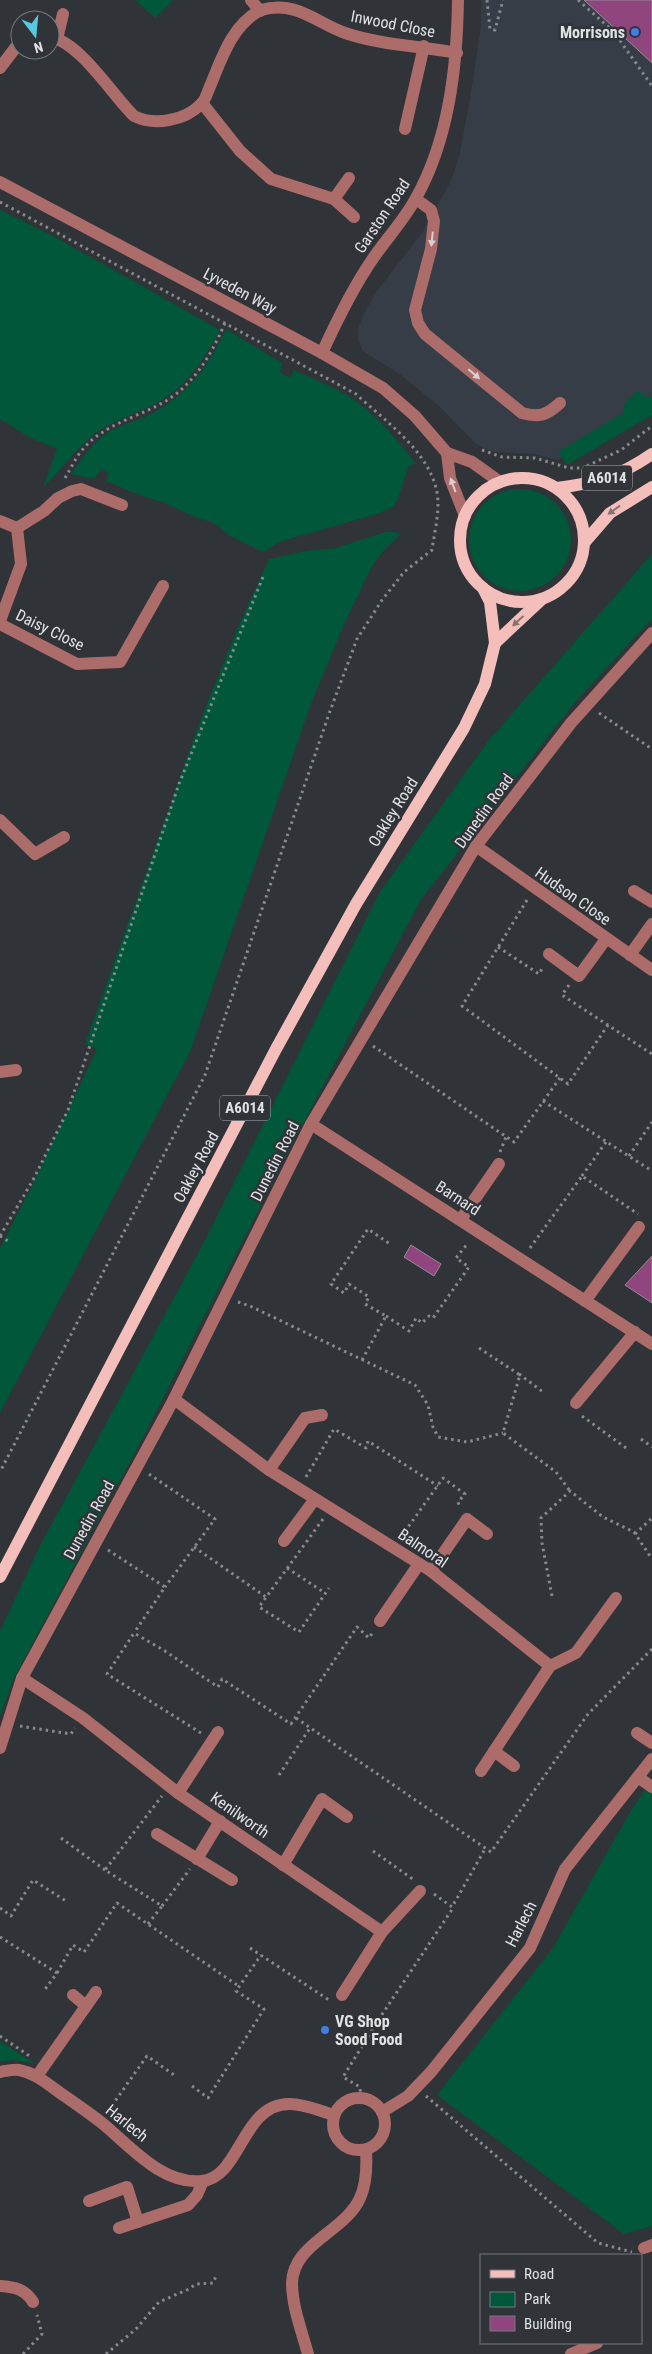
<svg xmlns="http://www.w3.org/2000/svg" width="652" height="2354" viewBox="0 0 652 2354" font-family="'Roboto Condensed',sans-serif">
	<rect width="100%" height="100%" fill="#303338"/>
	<polygon fill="#363d47" points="481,0 652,0 652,414 558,460 535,454 493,452 476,444 440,407 401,375 363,351 358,340 358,329 364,313 377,291 422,233 451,181 460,153 472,86 481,26"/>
	<g fill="#015739">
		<polygon points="135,0 173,0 155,18"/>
		<path d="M0 210 53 236 220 330C204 360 185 389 155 404 135 414 114 420 96 433 75 448 62 470 43 487L57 449 29 437 0 419Z"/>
		<path d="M226 329 282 363 280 372 290 378 294 370C310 378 328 384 343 393 372 409 396 438 416 464L409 465 398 499 393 507 377 514 279 542 263 552 230 536 214 523 197 518 165 503 139 495 106 481 109 473 101 469 95 478C88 480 79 474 71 474 81 460 89 447 103 436 116 426 131 423 145 417 185 398 208 368 226 329Z"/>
		<polygon points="638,390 647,398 652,393 652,415 567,465 558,452 623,413 623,406"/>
		<circle cx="520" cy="540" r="51"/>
		<polygon points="385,532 396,532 400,535 385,549 372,566 346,620 312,701 190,1052 0,1413 0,1248 31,1188 97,1049 85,1044 200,721 238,627 269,559 306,551 336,548"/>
		<polygon points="652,554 652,619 576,701 420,901 268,1191 146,1432 14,1678 0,1717 0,1631 40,1546 202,1246 380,892 489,740"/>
		<polygon points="652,1781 652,2226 624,2234 437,2095 553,1948 633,1807"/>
		<polygon points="0,2041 35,2064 14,2060 0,2062"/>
	</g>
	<g fill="#90457e" stroke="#948e92">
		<polygon points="584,0 652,0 652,63"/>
		<polygon points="411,1245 441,1264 434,1276 404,1257"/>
		<polygon points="652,1256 652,1303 625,1285"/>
	</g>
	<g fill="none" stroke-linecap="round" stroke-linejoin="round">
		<g stroke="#87898d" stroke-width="3" stroke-dasharray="2.5 4" stroke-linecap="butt">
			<polyline points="487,0 490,29 495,30 503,0"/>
			<polyline points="578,0 614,32 652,86"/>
			<path d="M0 202 356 394C387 423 438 457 438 504 438 519 434 535 432 550L404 572 382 600 357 639 330 711 205 1075 0 1472"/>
			<polyline points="482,450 502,457 535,458 569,468 581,468"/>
			<polyline points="587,466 621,450 652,426"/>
			<path d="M65 478C71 468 76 457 83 449 109 418 156 415 184 387 203 369 215 346 225 323"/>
			<polyline points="599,713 652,749"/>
			<polyline points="527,900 462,1006 568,1084 608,1025"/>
			<polyline points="498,947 539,974 543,967"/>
			<polyline points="569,985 562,995 652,1054"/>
			<polyline points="373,1046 514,1142 560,1078"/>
			<polyline points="543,1101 652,1171"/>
			<polyline points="500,1152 506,1137"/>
			<polyline points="629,1156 652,1122"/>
			<polyline points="582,1176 606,1142"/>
			<polyline points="0,1236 33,1180 68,1110 179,784 263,577"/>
			<polyline points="0,1236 8,1241"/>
			<polyline points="530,1248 582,1176 638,1214"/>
			<polyline points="238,1302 250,1306 415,1385 428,1405 433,1427 438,1437 467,1442 503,1433"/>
			<polyline points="386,1316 409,1331 416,1318 422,1323 429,1316 433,1318 469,1267 456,1258 468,1243"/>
			<polyline points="479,1348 520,1375 503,1433 556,1472 570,1491"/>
			<polyline points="362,1360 386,1316 365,1304 369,1297 349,1284 344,1293 331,1284 368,1229 390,1244"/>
			<polyline points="519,1374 543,1392"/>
			<polyline points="582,1416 626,1448"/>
			<polyline points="641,1439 652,1447"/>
			<polyline points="149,1474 215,1519 165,1587"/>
			<polyline points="306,1477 334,1429 366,1448 368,1441 438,1486"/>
			<polyline points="323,1519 259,1607 299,1632 329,1588"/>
			<polyline points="635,1534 652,1518"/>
			<polyline points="401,1537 443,1478 465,1494 458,1502 460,1508"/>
			<polyline points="194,1547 266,1597"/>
			<polyline points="108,1550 165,1587 134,1633"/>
			<polyline points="287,1568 325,1593"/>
			<polyline points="552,1596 542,1543 541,1518 570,1491 603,1517 634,1532 652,1559"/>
			<polyline points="296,1718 491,1852 588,1714 652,1649"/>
			<polyline points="20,1726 71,1734 75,1728"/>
			<polyline points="201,1733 107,1674 134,1633 165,1651 218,1687 222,1679 291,1724 357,1627 369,1638 373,1632"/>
			<polyline points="279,1775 310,1728"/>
			<polyline points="61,1838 105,1870"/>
			<polyline points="373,1851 414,1880"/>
			<polyline points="434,1894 452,1907 485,1849"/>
			<polyline points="162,1906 190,1869"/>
			<polyline points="0,1908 11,1916 33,1880 66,1901"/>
			<polyline points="148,1924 162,1906 105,1870 162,1796"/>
			<polyline points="0,1937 57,1973 43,1992"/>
			<polyline points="250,1948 329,2000"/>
			<polyline points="57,1973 73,1945 84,1952 117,1903 240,1987"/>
			<polyline points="0,2036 31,2057"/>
			<polyline points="192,2086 208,2098 264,2009 236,1991 261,1955"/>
			<polyline points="426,2096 598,2243 632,2252"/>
			<polyline points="361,2098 360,2087 343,2077 379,2019 453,1908"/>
			<polyline points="108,2111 147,2056 177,2077"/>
			<polyline points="23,2354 42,2334 37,2315"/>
			<polyline points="106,2354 136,2329 159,2302 189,2289 196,2284 213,2283 217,2274"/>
		</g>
		<g stroke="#ac6c69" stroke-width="12">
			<polyline points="251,0 260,11"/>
			<path d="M50 37C80 42 113 96 134 116 154 126 185 121 201 104 206 100 208 90 211 84 222 57 233 24 261 10 297 0 316 23 345 33 381 45 420 46 457 53"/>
			<polyline points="57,39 63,14"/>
			<polyline points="0,68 16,47 20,45"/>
			<polyline points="202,103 240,151 271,179 334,199 354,217"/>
			<polyline points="405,129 424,46"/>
			<polyline points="0,182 322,353 383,388 415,416 447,453 472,462 500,482"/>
			<polyline points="334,199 349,178"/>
			<path d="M416 199 431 210 434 221 431 249 415 310 418 323 425 334 522 413C539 418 547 415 560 403"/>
			<path d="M322 353C337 320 353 287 374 257 388 237 404 220 416 198 449 139 457 67 458 0"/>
			<polyline points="447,453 450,478 465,516"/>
			<polyline points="0,521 17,528 21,564 0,621"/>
			<polyline points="17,528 44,511 58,498 72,491 81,489 122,505"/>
			<polyline points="0,624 77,664 120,662 163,586"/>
			<polyline points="0,820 35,854 64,837"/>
			<polyline points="476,846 652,970"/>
			<polyline points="634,891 652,902"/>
			<polyline points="549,954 579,976 606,939"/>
			<polyline points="630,955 652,924"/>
			<polyline points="0,1072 16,1070"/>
			<polyline points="311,1124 652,1344"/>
			<polyline points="461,1219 499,1164"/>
			<polyline points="585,1301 639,1227"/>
			<polyline points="174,1399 269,1470 431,1571 550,1666 481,1771"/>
			<polyline points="576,1403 635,1332"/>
			<polyline points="269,1470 305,1418 322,1415"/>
			<polyline points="284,1541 315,1499"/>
			<polyline points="431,1571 467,1519 487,1534"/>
			<polyline points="380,1621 419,1564"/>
			<polyline points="550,1666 576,1653 616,1598"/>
			<polyline points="22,1678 83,1718 178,1793 382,1932 342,1995"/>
			<polyline points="637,1733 652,1743"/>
			<polyline points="0,1748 22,1678 174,1399 311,1124 476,846 571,723 652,633"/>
			<polyline points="494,1751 514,1766"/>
			<polyline points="638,1777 652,1787"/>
			<polyline points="178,1793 218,1732"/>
			<polyline points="157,1834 232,1880"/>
			<polyline points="197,1859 220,1821"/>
			<polyline points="283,1865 322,1799 347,1817"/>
			<polyline points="382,1932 420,1891"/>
			<polyline points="73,1995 86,2006"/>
			<path d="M0 2072C6 2071 13 2069 19 2070 35 2073 46 2083 59 2092 73 2102 88 2112 102 2123 130 2146 162 2185 202 2181 241 2177 242 2103 290 2104 305 2104 320 2111 334 2115"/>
			<polyline points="37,2076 96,1992"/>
			<circle cx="359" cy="2124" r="26"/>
			<polyline points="382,2112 408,2096 431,2072 530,1948 565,1869 652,1759"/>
			<polyline points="89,2201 127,2187 138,2222"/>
			<polyline points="119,2228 188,2205 197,2195 203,2181"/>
			<polyline points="644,2248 652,2245"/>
			<path d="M0 2286C15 2287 25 2289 33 2302"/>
			<path d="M308 2354C302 2332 292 2306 292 2283 293 2243 345 2232 360 2198 367 2183 367 2166 366 2150"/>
			<polyline points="571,2354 597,2343"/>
		</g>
		<g stroke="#f4beba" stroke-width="12">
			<circle cx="522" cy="540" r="62"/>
			<path d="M557 488C596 483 619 477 652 454"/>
			<polyline points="584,543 610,513 652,487"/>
			<polyline points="495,643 542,599"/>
			<polyline points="0,1577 276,1049 356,904 464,728 485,684 495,643 490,602 483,588"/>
		</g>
	</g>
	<defs><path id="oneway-solid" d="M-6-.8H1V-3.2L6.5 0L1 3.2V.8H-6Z" transform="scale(1.25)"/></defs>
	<g fill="#d8d0d2">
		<use href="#oneway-solid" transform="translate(432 239) rotate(96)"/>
		<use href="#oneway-solid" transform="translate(474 374) rotate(40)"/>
		<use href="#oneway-solid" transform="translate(453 485) rotate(-110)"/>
	</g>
	<g fill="#887272">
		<use href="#oneway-solid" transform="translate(614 510) rotate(144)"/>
		<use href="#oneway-solid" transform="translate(518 621) rotate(137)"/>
	</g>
	<g fill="#3f7fe0" stroke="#303338" stroke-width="2">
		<circle cx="635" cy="32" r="5"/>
		<circle cx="325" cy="2030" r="5"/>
	</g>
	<g text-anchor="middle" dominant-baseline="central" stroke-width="5" stroke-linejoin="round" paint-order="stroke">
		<g fill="#303338" stroke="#abaeb1" stroke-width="1">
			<rect x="582" y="465.5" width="50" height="25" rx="4"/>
			<rect x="220" y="1095.5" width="50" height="25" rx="4"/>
		</g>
		<g font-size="15" font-weight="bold" fill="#e0e2e5">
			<text x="607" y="478">A6014</text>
			<text x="245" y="1108">A6014</text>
		</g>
		<g font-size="16" fill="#e0e2e5" stroke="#303338">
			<text transform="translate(393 24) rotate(11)">Inwood Close</text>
			<text transform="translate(382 216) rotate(-56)">Garston Road</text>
			<text transform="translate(240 291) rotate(28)">Lyveden Way</text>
			<text transform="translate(50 630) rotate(26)">Daisy Close</text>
			<text transform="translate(484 811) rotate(-54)">Dunedin Road</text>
			<text transform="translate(393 812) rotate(-58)">Oakley Road</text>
			<text transform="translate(573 896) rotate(35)">Hudson Close</text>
			<text transform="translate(275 1161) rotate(-63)">Dunedin Road</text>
			<text transform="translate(196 1167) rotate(-62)">Oakley Road</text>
			<text transform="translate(458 1198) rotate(33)">Barnard</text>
			<text transform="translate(89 1520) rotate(-61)">Dunedin Road</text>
			<text transform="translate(423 1548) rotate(34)">Balmoral</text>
			<text transform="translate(240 1815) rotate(35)">Kenilworth</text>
			<text transform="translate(521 1924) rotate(-63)">Harlech</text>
			<text transform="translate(127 2123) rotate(39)">Harlech</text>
		</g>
		<g font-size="16" font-weight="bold" fill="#e0e2e5" stroke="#303338" text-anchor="end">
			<text x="625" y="32">Morrisons</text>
			<text x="335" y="2021" text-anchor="start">VG Shop<tspan x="335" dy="18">Sood Food</tspan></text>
		</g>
	</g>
	<rect x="480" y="2254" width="162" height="90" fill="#303338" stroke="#76797d"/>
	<rect x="490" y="2270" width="25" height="8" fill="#f4beba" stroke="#76797d"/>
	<text x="524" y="2279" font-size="15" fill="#e0e2e5">Road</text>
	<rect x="490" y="2292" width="25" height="15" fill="#015739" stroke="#76797d"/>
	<text x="524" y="2304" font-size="15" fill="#e0e2e5">Park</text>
	<rect x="490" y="2316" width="25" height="15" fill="#90457e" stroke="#76797d"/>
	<text x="524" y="2329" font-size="15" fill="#e0e2e5">Building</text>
	<g transform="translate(35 35) rotate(164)"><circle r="24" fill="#303338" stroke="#76797d"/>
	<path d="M0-4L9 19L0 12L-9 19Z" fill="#56c9e0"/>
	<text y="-8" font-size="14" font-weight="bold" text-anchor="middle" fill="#e0e2e5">N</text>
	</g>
</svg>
